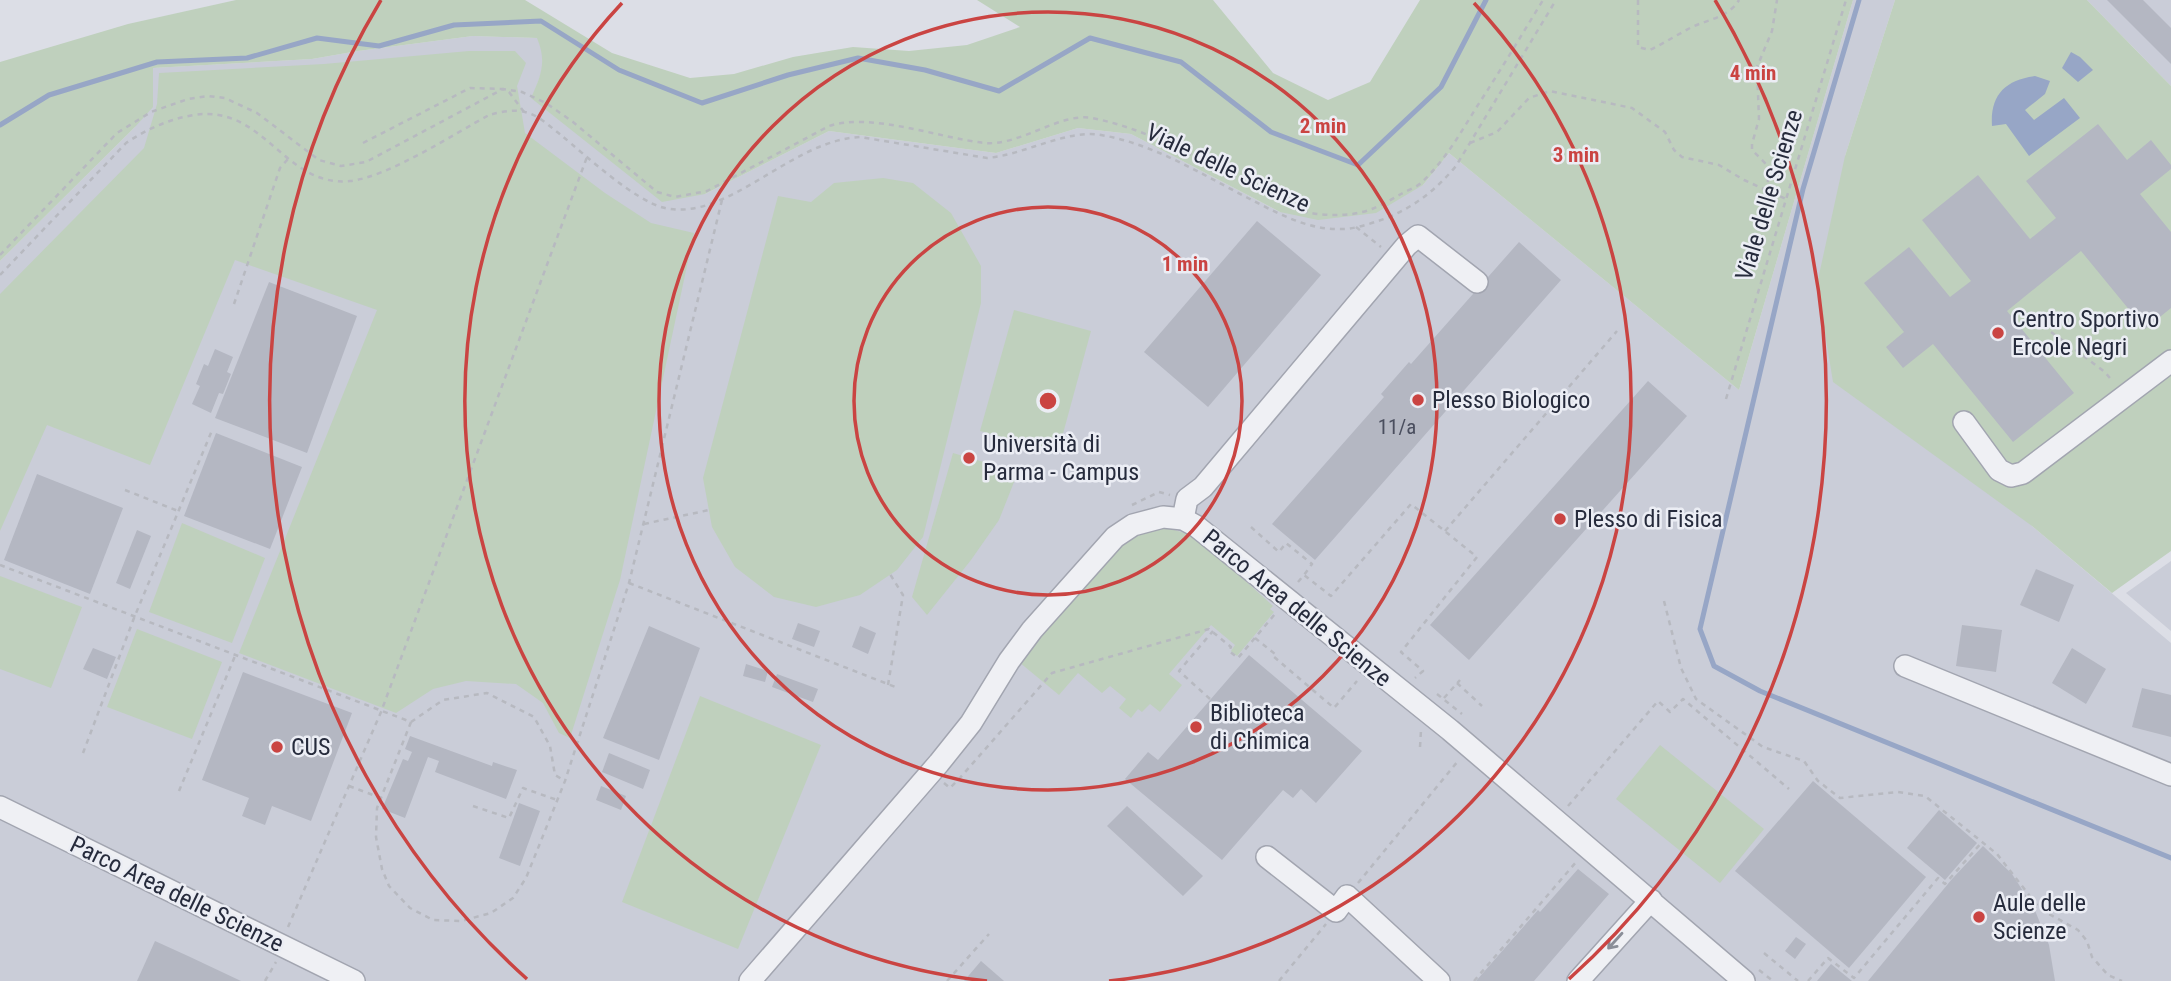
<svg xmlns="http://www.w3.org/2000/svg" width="2171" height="981" viewBox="0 0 2171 981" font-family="'Roboto Condensed',sans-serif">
	<rect width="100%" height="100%" fill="#dcdee6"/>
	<g fill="#cacdd8">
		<polygon points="1853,0 1895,0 1845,156 2032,526 2171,643 2171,981 0,981 0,261 135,127 152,68 312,59 358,51 473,36 538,38 543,54 542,71 532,98 564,122 705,194 829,131 996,153 1078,128 1131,134 1280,212 1423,185 1449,153 1739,390"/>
		<polygon points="2087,0 2171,0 2171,86 2138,52"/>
		<polygon points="2171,561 2171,631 2126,593"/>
	</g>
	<g fill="#bfd0bd">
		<path d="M236 0H525L612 53 690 78 734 74 793 57 853 47 909 51 967 45 1020 27 977 0H1213L1273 73 1328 100 1370 82 1420 0H1853L1739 390 1449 153 1423 185 1376 213 1318 220 1280 212 1131 134 1078 128 996 153 829 131 705 194 662 202 531 98C541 75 547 62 537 38L473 36 358 51 312 59 153 68V107L135 127 0 261V62L128 24Z"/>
		<polygon points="1895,0 2087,0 2171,86 2171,551 2112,593 2032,526 1833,382 1817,284 1845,156"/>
		<polygon points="469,51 515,51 526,63 517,86 525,133 605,193 651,223 694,233 620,580 570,738 559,733 543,703 516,684 466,681 433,689 396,713 239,653 377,310 235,260 150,465 47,425 0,531 0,294 144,148 157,104 159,73 324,64"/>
		<polygon points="883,178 913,183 951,213 981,266 981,303 923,537 897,570 860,595 816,607 774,597 735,567 712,527 703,478 778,196 811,202 834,183"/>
		<polygon points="1014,310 1091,331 1058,452 980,431"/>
		<polygon points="953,453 1018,472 999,520 971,560 927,615 912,597"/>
		<polygon points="182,523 265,558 232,643 149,612"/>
		<polygon points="1165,527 1197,537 1273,606 1270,609 1274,612 1237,656 1231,651 1235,645 1211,625 1169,674 1182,685 1160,712 1150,704 1142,712 1138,709 1131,718 1119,708 1126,699 1110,686 1102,693 1078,673 1059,695 1019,662 1114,551 1131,535"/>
		<polygon points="0,576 82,607 51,688 0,669"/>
		<polygon points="137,629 222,662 192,739 107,707"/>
		<polygon points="700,696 821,745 738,949 622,902"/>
		<polygon points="1660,745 1764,829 1720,883 1616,799"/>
	</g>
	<g fill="#97a6c6">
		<polygon points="2071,52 2080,57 2093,70 2078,82 2062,68"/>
		<path d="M2035 76 2050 81 2045 94 2025 110 2034 120 2064 98 2080 118 2029 156 2006 124 1992 126C1990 95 2005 80 2035 76Z"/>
	</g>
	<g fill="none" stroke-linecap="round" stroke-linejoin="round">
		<g stroke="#97a6c6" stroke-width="5">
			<polyline points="1859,0 1803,189 1700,629 1714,666 1760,691 2171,858"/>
			<polyline points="0,125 49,95 157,62 247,58 317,38 379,46 454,25 541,21 619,70 702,103 788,75 858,58 925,70 999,91 1090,38 1181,62 1271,132 1358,165 1441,87 1486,0"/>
		</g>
	</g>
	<g fill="#b4b7c2">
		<polygon points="2107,0 2143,0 2171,28 2171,64"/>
		<polygon points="2098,124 2127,160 2151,140 2171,165 2171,169 2140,194 2171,232 2171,308 2145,329 2081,251 2007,311 2074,393 2013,442 1933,344 1903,368 1886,347 1904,332 1864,283 1909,247 1950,297 1971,281 1922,220 1978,175 2030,239 2056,218 2026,181"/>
		<polygon points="1257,221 1321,275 1208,407 1144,352"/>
		<polygon points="1519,242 1561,280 1315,560 1272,524 1384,397 1381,394 1409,362 1411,364"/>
		<polygon points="269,282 357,316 307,453 215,418"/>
		<polygon points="215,349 233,357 227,372 231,374 223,394 219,393 211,413 192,404 200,386 196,384 204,364 208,366"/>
		<polygon points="1648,381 1687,416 1469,660 1430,625"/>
		<polygon points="216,433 302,467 270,549 184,516"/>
		<polygon points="37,474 123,508 90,594 4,560"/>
		<polygon points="137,530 151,536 130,589 116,583"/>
		<polygon points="2036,569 2074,585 2059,622 2020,605"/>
		<polygon points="798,623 820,631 814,647 792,639"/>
		<polygon points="1962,625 2002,630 1996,672 1956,666"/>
		<polygon points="649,626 700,648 659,760 603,738"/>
		<polygon points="860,626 876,633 868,654 852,647"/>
		<polygon points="93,648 116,657 107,679 83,669"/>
		<polygon points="2072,648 2106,669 2086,704 2052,683"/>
		<polygon points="1249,655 1362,751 1316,803 1301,789 1293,798 1283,790 1222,860 1125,779 1148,752 1158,760"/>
		<polygon points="746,664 768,671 765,682 743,676"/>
		<polygon points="243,672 352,713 311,821 272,806 265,825 242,816 249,798 202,780"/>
		<polygon points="777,674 818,689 813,702 772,687"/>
		<polygon points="2142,688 2171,695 2171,737 2132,727"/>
		<polygon points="410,736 492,766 493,762 517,770 506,799 435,772 439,761 428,757 405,818 382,809 403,759 408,761 412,752 405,749"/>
		<polygon points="609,753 650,770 643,789 602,772"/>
		<polygon points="1813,781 1926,877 1849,968 1735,871"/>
		<polygon points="601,786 626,796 621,810 596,800"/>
		<polygon points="519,803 540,811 520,866 499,858"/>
		<polygon points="1127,806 1203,876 1183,896 1107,826"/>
		<polygon points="1939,810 1977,843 1945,880 1907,848"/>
		<polygon points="1983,846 2012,874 2034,908 2049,945 2055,981 1868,981 1952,879"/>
		<polygon points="1578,869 1609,894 1534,981 1476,981 1538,910 1540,912"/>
		<polygon points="1796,937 1806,944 1795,959 1785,951"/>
		<polygon points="155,941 188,956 241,981 137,981"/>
		<polygon points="981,961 1004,981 964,981"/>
		<polygon points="1831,964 1852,981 1817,981"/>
	</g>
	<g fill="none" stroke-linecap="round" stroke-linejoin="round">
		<g stroke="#a2a5b0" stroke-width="24">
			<g id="minor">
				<polyline points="1964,422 1999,470 2011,476 2023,473 2171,361"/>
				<polyline points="1183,519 1187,499 1203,487 1407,245 1418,236 1477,282"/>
				<polyline points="1905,666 2171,775"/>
				<polyline points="0,807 354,981"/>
				<polyline points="1267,857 1336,911 1347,896 1439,981"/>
				<polyline points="750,981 939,763 971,723 1009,661 1032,630 1115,537 1133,525 1163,517 1183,519 1196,526 1450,730 1744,981"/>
				<polyline points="1578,981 1651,900"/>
			</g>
		</g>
		<g stroke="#b7b9c0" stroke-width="2.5" stroke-dasharray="5 5" stroke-linecap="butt">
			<path d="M1638 0V47L1650 50C1664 43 1677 35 1690 28 1708 19 1728 18 1739 0"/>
			<polyline points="363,143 470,88 503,89 509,92 524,112"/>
			<polyline points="1470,143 1497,132 1529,98 1550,91 1632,108 1665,132 1674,150 1682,157 1719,165 1744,180 1786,199"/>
			<polyline points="1767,192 1769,167 1752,150 1752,144 1759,119 1757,67 1772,31 1777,0"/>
			<polyline points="1356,227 1381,247"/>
			<path d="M0 255 117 133 151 112 188 99 208 96 225 98 257 113 319 160 341 166 366 162 503 89 522 92 546 103 573 122 657 192 675 197 707 191 829 126C871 112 939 138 985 143 1020 146 1061 112 1092 118 1163 132 1225 175 1289 206 1312 217 1349 218 1372 209 1382 205 1392 199 1401 194 1408 190 1418 187 1423 181 1445 160 1460 134 1476 108 1499 73 1521 36 1543 0"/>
			<path d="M0 275 126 143C147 129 169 119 194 115 265 104 284 188 350 181 388 177 454 134 489 115 500 112 513 109 525 112 539 115 550 127 561 135 585 155 636 202 665 208 728 222 791 140 860 137L987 158C1024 155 1066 129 1101 135 1154 144 1201 174 1248 198 1275 212 1306 229 1337 229 1353 230 1369 224 1384 219 1413 208 1436 190 1456 166L1556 0"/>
			<polyline points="234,304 280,168 288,159"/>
			<polyline points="2035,320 2105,372 2113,382"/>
			<polyline points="1726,399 1846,0"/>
			<polyline points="125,490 178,511"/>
			<polyline points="1132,505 1159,492 1170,495"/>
			<polyline points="644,524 709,510"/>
			<polyline points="1251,527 1279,552 1286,543 1312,564 1304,575"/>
			<polyline points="1445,531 1617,331"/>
			<polyline points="0,565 411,722 377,808 376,837 382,869 389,886 410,908 433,920 461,921 491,913 513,898 526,878 565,781 629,583 722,200"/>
			<polyline points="1298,582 1304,575 1331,596 1411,504 1477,557 1401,652 1423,671 1415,678"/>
			<polyline points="629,583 898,688"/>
			<polyline points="1664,601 1681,668 1696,699 1763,747 1804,761 1818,781 1840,798 1898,792 1925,796 1997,854 2040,909 2078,930 2087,941 2092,957 2108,975 2122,981"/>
			<polyline points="1255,638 1275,654 1273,656 1334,708 1357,681"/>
			<polyline points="1457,683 1482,706"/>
			<polyline points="888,685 903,595 890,574"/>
			<polyline points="1437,694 1462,714"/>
			<polyline points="1444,698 1460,680"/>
			<polyline points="1210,699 1179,671 1213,631"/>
			<polyline points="411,722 443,700 487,693 534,717 550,746 555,775 565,781"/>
			<polyline points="1420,747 1421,730"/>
			<polyline points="83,753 134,618 213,428"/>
			<polyline points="944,783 950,788 959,779 1052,673 1209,629 1231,647 1229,651 1238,658 1275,614"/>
			<polyline points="349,786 381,798"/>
			<polyline points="179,791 235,656"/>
			<polyline points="473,806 509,818 523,788 557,800"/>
			<polyline points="1568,806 1658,701 1670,712 1683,699 1789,789"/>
			<polyline points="1358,883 1458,761"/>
			<polyline points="288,927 381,712 587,157"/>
			<polyline points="1764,953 1798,981"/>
			<polyline points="1759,970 1773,981"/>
			<polyline points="265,981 276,962"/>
			<polyline points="947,981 989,934"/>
			<polyline points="1279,981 1326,924"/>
			<polyline points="1474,981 1577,861"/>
			<polyline points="1808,981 1828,958 1854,978 1938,878 1945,884 1982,842"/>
		</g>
		<use href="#minor" stroke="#eff0f4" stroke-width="21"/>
	</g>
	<defs><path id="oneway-shaft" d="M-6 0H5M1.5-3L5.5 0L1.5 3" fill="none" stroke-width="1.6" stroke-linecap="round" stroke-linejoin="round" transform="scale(1.75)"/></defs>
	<use stroke="#8a8e98" href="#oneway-shaft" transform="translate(1615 941) rotate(132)"/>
	<g fill="none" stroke="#ca4442" stroke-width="3.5">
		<circle cx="1048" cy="401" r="194"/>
		<circle cx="1048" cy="401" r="389"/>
		<path d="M987 981A583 583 0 0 1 622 3M1474 3A583 583 0 0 1 1109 981"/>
		<path d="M527 979A778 778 0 0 1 381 0M1715 0A778 778 0 0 1 1569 979"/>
	</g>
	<g fill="#ca4442" stroke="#ebedf4" stroke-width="2.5">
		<circle cx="1998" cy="333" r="7"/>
		<circle cx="1418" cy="400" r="7"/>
		<circle cx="969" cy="458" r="7"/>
		<circle cx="1560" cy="519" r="7"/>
		<circle cx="1196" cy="727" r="7"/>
		<circle cx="277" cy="747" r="7"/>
		<circle cx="1979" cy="917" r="7"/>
	</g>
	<g text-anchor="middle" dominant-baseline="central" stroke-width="5" stroke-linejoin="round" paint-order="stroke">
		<g font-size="21" fill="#4a4e5e">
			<text x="1397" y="427">11/a</text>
		</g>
		<g font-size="24" fill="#262b3c" stroke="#ebedf4">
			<text transform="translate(1228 168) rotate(25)">Viale delle Scienze</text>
			<text transform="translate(1769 195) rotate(-73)">Viale delle Scienze</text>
			<text transform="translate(1297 608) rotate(39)">Parco Area delle Scienze</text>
			<text transform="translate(177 894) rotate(26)">Parco Area delle Scienze</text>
		</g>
		<g font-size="24" fill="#262b3c" stroke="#ebedf4" text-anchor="start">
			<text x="2012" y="319">Centro Sportivo<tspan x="2012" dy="28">Ercole Negri</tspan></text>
			<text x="1432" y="400">Plesso Biologico</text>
			<text x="983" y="444">Università di<tspan x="983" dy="28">Parma - Campus</tspan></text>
			<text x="1574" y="519">Plesso di Fisica</text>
			<text x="1210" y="713">Biblioteca<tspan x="1210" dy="28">di Chimica</tspan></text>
			<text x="291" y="747">CUS</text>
			<text x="1993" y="903">Aule delle<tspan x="1993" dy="28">Scienze</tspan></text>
		</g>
	</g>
	<circle cx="1048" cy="401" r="10" fill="#ca4442" stroke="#ebedf4" stroke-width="3.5"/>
	<g font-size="21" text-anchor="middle" font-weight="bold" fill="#ca4442" stroke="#ebedf4" stroke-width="5" stroke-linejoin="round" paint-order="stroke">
		<text x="1753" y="80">4 min</text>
		<text x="1323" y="133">2 min</text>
		<text x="1576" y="162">3 min</text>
		<text x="1185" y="271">1 min</text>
	</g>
</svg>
